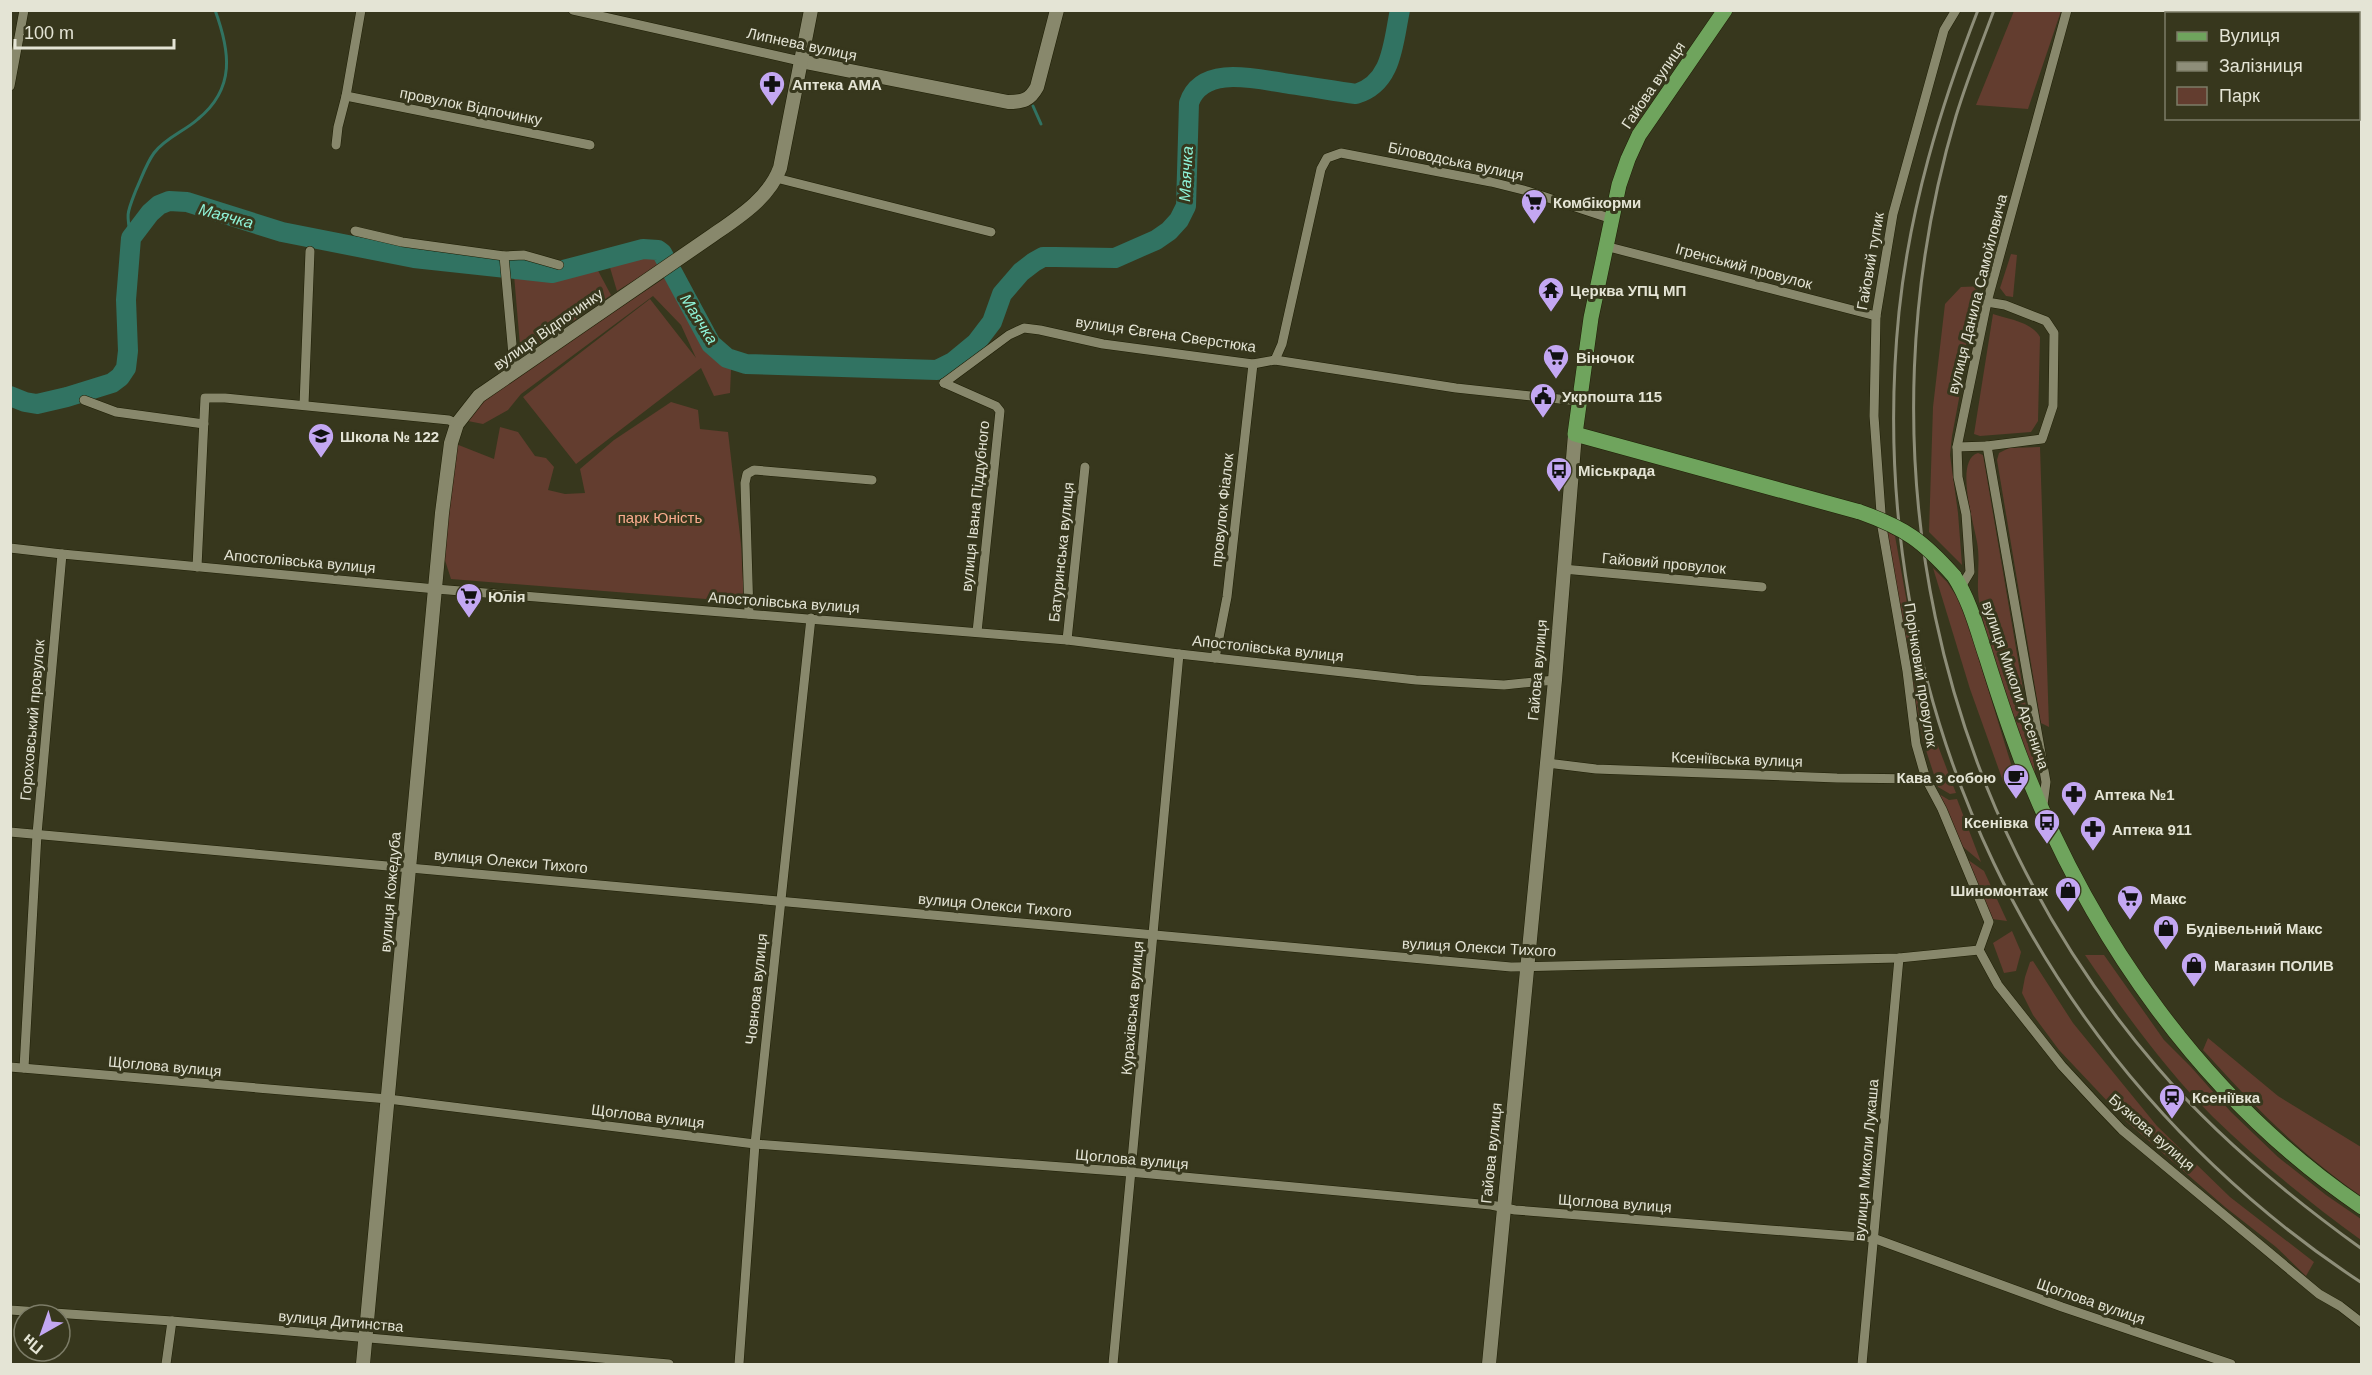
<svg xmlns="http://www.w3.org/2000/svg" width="2372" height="1375" viewBox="0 0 2372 1375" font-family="Helvetica,sans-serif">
	<rect width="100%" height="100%" fill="#37371d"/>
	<g fill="#633d2f">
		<polygon points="2014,11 2061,11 2028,109 1976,105"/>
		<polygon points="2011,254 2017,255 2013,297 2006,296 2000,288"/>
		<polygon points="653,256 659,265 617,291 608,261"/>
		<polygon points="595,265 611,295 521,357 514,275 549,279"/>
		<polygon points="666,277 721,361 731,369 730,393 714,396 701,368 576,464 523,397 650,299 696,358 681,325 653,296 521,394 508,410 483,424 468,421 484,399"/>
		<polygon points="1985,286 1969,345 1952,436 1950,455 1958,513 1962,565 1929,532 1933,407 1945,304 1961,287"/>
		<path d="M1993 314C2008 319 2032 322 2040 337L2038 421 2031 432 1980 436 1974 434Z"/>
		<polygon points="671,402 698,410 700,429 728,432 741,544 744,602 451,579 443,554 456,444 494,459 500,427 518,432 535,456 546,458 554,467 548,490 565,494 585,493 580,469 614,440"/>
		<polygon points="2040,447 2049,727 2041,723 1997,460 1999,453 2009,448"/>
		<path d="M1978 453 1983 455 2030 730 2036 781C2016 724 1992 666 1980 606 1975 586 1981 563 1977 542 1974 524 1954 460 1978 453Z"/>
		<polygon points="1886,531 1895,536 1924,698 1908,648"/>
		<polygon points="1933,568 1947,582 1959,600 1970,630 2015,777 2011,784 2004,784 1970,689"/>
		<polygon points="1911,675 1956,793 1950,794 1938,787 1923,741"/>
		<polygon points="1939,794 1949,800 1957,799 1981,862 1962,846"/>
		<polygon points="1964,857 1984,871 2007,921 1992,919"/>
		<polygon points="2012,931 2021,952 2016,971 2004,973 1993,943"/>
		<path d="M2085 955H2104L2164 1040 2191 1067 2231 1112 2278 1157 2326 1195 2361 1219V1240C2309 1202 2259 1162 2213 1117 2164 1068 2124 1012 2085 955Z"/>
		<polygon points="2033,961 2073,1023 2157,1126 2230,1197 2314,1262 2306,1276 2276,1247 2225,1207 2127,1122 2059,1050 2033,1015 2022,993 2025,977 2030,962"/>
		<path d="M2208 1038 2278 1096 2361 1147V1196C2299 1153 2253 1105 2203 1050Z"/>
	</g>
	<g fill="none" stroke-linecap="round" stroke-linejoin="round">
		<g stroke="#317362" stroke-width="3">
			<polyline points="1033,106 1041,124"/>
			<path d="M131 238C126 213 127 213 136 190 142 177 146 164 154 153 165 138 185 131 198 119 236 88 230 51 215 10"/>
		</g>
		<path stroke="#317362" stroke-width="20" d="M10 396 25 402 37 404 67 397 112 383 120 377 126 368 128 351 126 300 131 238 150 213 159 205 169 201 187 202 282 232 414 258 552 273 643 249 658 250 662 253 711 344 727 358 746 364 937 370 953 362 976 343 992 322 1002 294 1021 272 1034 262 1043 257H1055L1115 258 1156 240 1169 231 1179 220 1186 206 1189 103C1202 63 1260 80 1290 84 1312 87 1334 91 1356 94 1393 83 1393 42 1400 10"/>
		<g stroke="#1e1e05" stroke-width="10">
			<g id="street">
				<polyline points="573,10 800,61"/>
				<polyline points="1956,10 1944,30 1893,214 1876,316 1874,416 1882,527 1907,671 1916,744 1926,779 1942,809 1989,922 1979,950"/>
				<polyline points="10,86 24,10"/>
				<polyline points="346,96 590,145"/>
				<polyline points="336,145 338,127 346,96 361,10"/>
				<polyline points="776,178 991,232"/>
				<polyline points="355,231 402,242 504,256 524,255 559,265"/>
				<polyline points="1605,246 1876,316"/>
				<polyline points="504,256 514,366 517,370"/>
				<polyline points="1275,360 1282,344 1321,169 1327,158 1341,153 1491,182 1527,191 1612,219"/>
				<polyline points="944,383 1009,335 1024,328 1040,330 1103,344 1253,364 1275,360 1456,388 1578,401"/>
				<polyline points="944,383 996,406 1000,411 977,632"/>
				<polyline points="84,400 116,412 204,424"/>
				<polyline points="304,405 310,251"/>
				<polyline points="1987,446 2042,439 2053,406 2054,333 2046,321 2005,305 1987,302"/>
				<polyline points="1957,447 1987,446 2046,782 2043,805"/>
				<polyline points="10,548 62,554 436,589 1067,640 1179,654 1416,680 1504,685 1555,680"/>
				<polyline points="197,567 205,398 225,398 449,420 457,424"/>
				<polyline points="1563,569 1762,587"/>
				<polyline points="1961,587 1970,572 1966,514 1958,477 1957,447 1987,302 2067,10"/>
				<polyline points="749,614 745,483 747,474 754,470 872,480"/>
				<polyline points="1067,640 1085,467"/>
				<polyline points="1215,658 1227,597 1253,364"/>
				<polyline points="1547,763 1596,769 1837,778 1926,779"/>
				<polyline points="10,832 1511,967 1899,958 1979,950"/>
				<polyline points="1979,950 1998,985 2062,1066 2099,1106 2122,1130 2319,1294 2340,1306 2362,1323"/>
				<polyline points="10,1067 388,1099 755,1144 1129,1172 1491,1205 1515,1210 1873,1238 2062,1307 2231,1364"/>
				<polyline points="24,1068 37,834 62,554"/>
				<polyline points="10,1310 172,1321 669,1364"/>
				<polyline points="166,1364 172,1321"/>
				<polyline points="739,1364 755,1144 811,618"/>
				<polyline points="1113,1364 1179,654"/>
				<polyline points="1862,1364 1899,958"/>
			</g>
		</g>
		<g stroke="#1e1e05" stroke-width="15">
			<g id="secondary">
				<path d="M800 61 1008 102C1023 102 1030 100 1037 87L1057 10"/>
				<path d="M363 1364 442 513 451 443 457 424 479 396 713 235C739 217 769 198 780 168L811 10"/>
				<polyline points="1489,1364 1555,680 1575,434"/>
			</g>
		</g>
		<g stroke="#1e1e05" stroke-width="16">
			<g id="primary">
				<polyline points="1725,10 1639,135 1628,159 1619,185 1591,318 1575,434 1860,512"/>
				<path d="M1954 576C1970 601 1977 629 1986 656 1997 691 2008 725 2021 759 2090 937 2203 1099 2362 1207"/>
			</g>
		</g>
		<use href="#street" stroke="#88886c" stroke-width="9"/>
		<use href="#secondary" stroke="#88886c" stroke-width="14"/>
		<use href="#primary" stroke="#6fa45d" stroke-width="15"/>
		<g stroke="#8e8e79" stroke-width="3">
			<path d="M1978 10C1940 108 1910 207 1899 312 1860 700 2036 1069 2362 1283"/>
			<path d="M1994 10C1981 45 1967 80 1956 116 1858 446 1932 806 2157 1067 2217 1137 2287 1195 2362 1249"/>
		</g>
		<g stroke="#1e1e05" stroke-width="16" stroke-linecap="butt">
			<path id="primary-bridge" d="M1860 512C1905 528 1923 541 1954 576"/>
		</g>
		<use href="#primary-bridge" stroke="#6fa45d" stroke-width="15"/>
	</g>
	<defs>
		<g id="pharmacy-pin" transform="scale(1.35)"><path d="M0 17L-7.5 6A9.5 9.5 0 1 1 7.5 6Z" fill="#c3a7f2" stroke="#37371d"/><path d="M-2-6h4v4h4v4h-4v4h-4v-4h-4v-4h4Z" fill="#111"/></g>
		<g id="supermarket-pin" transform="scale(1.35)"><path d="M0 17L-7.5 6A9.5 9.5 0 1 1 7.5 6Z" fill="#c3a7f2" stroke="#37371d"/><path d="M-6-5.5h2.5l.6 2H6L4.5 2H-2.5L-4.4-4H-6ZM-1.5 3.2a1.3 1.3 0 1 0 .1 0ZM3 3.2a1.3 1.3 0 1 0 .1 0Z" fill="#111"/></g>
		<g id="temple-pin" transform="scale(1.35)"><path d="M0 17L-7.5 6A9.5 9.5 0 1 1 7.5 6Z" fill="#c3a7f2" stroke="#37371d"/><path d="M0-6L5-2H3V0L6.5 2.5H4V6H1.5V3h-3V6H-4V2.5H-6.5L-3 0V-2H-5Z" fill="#111"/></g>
		<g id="civic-pin" transform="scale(1.35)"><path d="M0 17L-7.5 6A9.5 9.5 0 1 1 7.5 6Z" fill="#c3a7f2" stroke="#37371d"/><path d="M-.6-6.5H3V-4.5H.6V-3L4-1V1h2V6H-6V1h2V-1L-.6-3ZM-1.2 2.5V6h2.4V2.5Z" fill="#111"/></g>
		<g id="school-pin" transform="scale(1.35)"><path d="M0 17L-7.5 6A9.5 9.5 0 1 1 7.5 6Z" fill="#c3a7f2" stroke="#37371d"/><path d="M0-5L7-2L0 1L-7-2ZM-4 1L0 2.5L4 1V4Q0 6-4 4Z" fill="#111"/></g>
		<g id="bus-pin" transform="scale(1.35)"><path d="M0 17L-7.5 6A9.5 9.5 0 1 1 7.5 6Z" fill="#c3a7f2" stroke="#37371d"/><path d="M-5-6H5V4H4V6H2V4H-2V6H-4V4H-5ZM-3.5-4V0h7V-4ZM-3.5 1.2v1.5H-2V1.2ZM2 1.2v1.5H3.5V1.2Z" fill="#111"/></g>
		<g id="cafe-pin" transform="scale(1.35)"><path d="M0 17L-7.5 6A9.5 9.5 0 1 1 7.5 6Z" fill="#c3a7f2" stroke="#37371d"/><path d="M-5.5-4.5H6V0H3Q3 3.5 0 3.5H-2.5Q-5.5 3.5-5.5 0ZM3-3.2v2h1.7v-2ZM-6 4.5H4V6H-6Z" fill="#111"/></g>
		<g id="shop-pin" transform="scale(1.35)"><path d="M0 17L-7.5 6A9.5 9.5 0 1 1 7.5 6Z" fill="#c3a7f2" stroke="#37371d"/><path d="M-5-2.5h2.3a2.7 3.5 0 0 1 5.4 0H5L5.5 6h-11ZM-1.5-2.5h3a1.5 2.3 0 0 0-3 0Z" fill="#111"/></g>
		<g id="station-pin" transform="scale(1.35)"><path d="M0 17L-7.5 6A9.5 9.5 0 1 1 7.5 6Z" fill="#c3a7f2" stroke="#37371d"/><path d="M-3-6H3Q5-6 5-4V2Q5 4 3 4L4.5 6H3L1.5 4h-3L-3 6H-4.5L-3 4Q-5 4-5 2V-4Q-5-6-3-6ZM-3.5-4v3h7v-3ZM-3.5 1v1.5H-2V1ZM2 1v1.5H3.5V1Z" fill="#111"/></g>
	</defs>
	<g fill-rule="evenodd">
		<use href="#pharmacy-pin" x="772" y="84"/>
		<use href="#supermarket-pin" x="1534" y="202"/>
		<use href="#temple-pin" x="1551" y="290"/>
		<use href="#supermarket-pin" x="1556" y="357"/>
		<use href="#civic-pin" x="1543" y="396"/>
		<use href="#school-pin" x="321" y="436"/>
		<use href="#bus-pin" x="1559" y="470"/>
		<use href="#supermarket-pin" x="469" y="596"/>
		<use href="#cafe-pin" x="2016" y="777"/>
		<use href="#pharmacy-pin" x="2074" y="794"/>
		<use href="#bus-pin" x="2047" y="822"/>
		<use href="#pharmacy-pin" x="2093" y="829"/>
		<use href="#shop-pin" x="2068" y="890"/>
		<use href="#supermarket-pin" x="2130" y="898"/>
		<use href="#shop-pin" x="2166" y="928"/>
		<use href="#shop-pin" x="2194" y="965"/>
		<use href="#station-pin" x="2172" y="1097"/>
	</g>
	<g text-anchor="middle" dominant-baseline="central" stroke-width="6" stroke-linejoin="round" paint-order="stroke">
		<g font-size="15" fill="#e4e4d5" stroke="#37371d">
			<text transform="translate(802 44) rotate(12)">Липнева вулиця</text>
			<text transform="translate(1653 85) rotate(-56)">Гайова вулиця</text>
			<text transform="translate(471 106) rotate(11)">провулок Відпочинку</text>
			<text transform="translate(1456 161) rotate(12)">Біловодська вулиця</text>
			<text transform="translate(1870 261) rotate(-80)">Гайовий тупик</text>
			<text transform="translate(1744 266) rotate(15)">Ігренський провулок</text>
			<text transform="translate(1977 294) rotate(-76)">вулиця Данила Самойловича</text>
			<text transform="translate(548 329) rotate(-35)">вулиця Відпочинку</text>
			<text transform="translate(1166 334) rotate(8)">вулиця Євгена Сверстюка</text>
			<text transform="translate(975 506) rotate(-84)">вулиця Івана Піддубного</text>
			<text transform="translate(1222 510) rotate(-84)">провулок Фіалок</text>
			<text transform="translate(1061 552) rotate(-84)">Батуринська вулиця</text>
			<text transform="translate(300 561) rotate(5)">Апостолівська вулиця</text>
			<text transform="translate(1664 563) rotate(5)">Гайовий провулок</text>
			<text transform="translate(784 602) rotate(4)">Апостолівська вулиця</text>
			<text transform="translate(1268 648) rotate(6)">Апостолівська вулиця</text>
			<text transform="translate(1537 670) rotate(-85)">Гайова вулиця</text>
			<text transform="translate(1921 675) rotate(81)">Порічковий провулок</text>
			<text transform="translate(2016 685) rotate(71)">вулиця Миколи Арсенича</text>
			<text transform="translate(32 720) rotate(-85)">Гороховський провулок</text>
			<text transform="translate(1737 759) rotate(2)">Ксеніївська вулиця</text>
			<text transform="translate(511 861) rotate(5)">вулиця Олекси Тихого</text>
			<text transform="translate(390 892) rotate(-85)">вулиця Кожедуба</text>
			<text transform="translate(995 905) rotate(5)">вулиця Олекси Тихого</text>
			<text transform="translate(1479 947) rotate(3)">вулиця Олекси Тихого</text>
			<text transform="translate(756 989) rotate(-84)">Човнова вулиця</text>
			<text transform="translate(1132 1008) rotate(-85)">Курахівська вулиця</text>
			<text transform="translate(165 1066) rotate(5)">Щоглова вулиця</text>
			<text transform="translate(648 1116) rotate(7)">Щоглова вулиця</text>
			<text transform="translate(2152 1132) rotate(41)">Бузкова вулиця</text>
			<text transform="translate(1491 1153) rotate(-84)">Гайова вулиця</text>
			<text transform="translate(1132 1159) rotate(5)">Щоглова вулиця</text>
			<text transform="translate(1866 1160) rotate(-85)">вулиця Миколи Лукаша</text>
			<text transform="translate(1615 1203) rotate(4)">Щоглова вулиця</text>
			<text transform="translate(2091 1301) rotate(19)">Щоглова вулиця</text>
			<text transform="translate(341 1321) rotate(5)">вулиця Дитинства</text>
		</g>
		<g font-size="15" font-weight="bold" fill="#e4e4d5" stroke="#37371d" text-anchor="start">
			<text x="792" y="84">Аптека АМА</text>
			<text x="1553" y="202">Комбікорми</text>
			<text x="1570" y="290">Церква УПЦ МП</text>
			<text x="1576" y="357">Віночок</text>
			<text x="1562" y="396">Укрпошта 115</text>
			<text x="340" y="436">Школа № 122</text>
			<text x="1578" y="470">Міськрада</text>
			<text x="488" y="596">Юлія</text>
			<text x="1996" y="777" text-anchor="end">Кава з собою</text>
			<text x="2094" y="794">Аптека №1</text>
			<text x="2028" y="822" text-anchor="end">Ксенівка</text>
			<text x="2112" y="829">Аптека 911</text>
			<text x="2048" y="890" text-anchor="end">Шиномонтаж</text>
			<text x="2150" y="898">Макс</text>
			<text x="2186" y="928">Будівельний Макс</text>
			<text x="2214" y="965">Магазин ПОЛИВ</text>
			<text x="2192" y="1097">Ксеніївка</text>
		</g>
		<g font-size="15" fill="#fbac8e" stroke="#37371d">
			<text x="660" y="517">парк Юність</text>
		</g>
		<g font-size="16" font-style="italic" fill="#8ff3d8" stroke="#37371d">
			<text transform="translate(1186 174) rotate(-87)">Маячка</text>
			<text transform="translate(226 216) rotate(15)">Маячка</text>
			<text transform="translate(699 319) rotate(58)">Маячка</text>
		</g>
	</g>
	<rect width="2372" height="1375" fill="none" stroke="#e4e4d5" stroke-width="24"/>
	<rect x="2165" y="12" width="195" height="108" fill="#37371d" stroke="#7c7c67" stroke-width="1.5"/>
	<rect x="2177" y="32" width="30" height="9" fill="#6fa45d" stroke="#7c7c67" stroke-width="1.5"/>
	<text x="2219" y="42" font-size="18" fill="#e4e4d5">Вулиця</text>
	<rect x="2177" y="62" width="30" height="9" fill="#8e8e79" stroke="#7c7c67" stroke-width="1.5"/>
	<text x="2219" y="72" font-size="18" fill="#e4e4d5">Залізниця</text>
	<rect x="2177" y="87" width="30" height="18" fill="#633d2f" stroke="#7c7c67" stroke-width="1.5"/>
	<text x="2219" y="102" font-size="18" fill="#e4e4d5">Парк</text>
	<g transform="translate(42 1333) rotate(220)"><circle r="28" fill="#37371d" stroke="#7c7c67" stroke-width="1.5"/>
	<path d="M0-4.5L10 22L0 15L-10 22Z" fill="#c3a7f2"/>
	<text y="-9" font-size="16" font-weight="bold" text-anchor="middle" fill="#e4e4d5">Пн</text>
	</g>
	<path d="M15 39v9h159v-9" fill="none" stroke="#e4e4d5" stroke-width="3"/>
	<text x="24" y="39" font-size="18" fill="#e4e4d5" stroke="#37371d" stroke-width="4.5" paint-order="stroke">100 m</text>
</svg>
